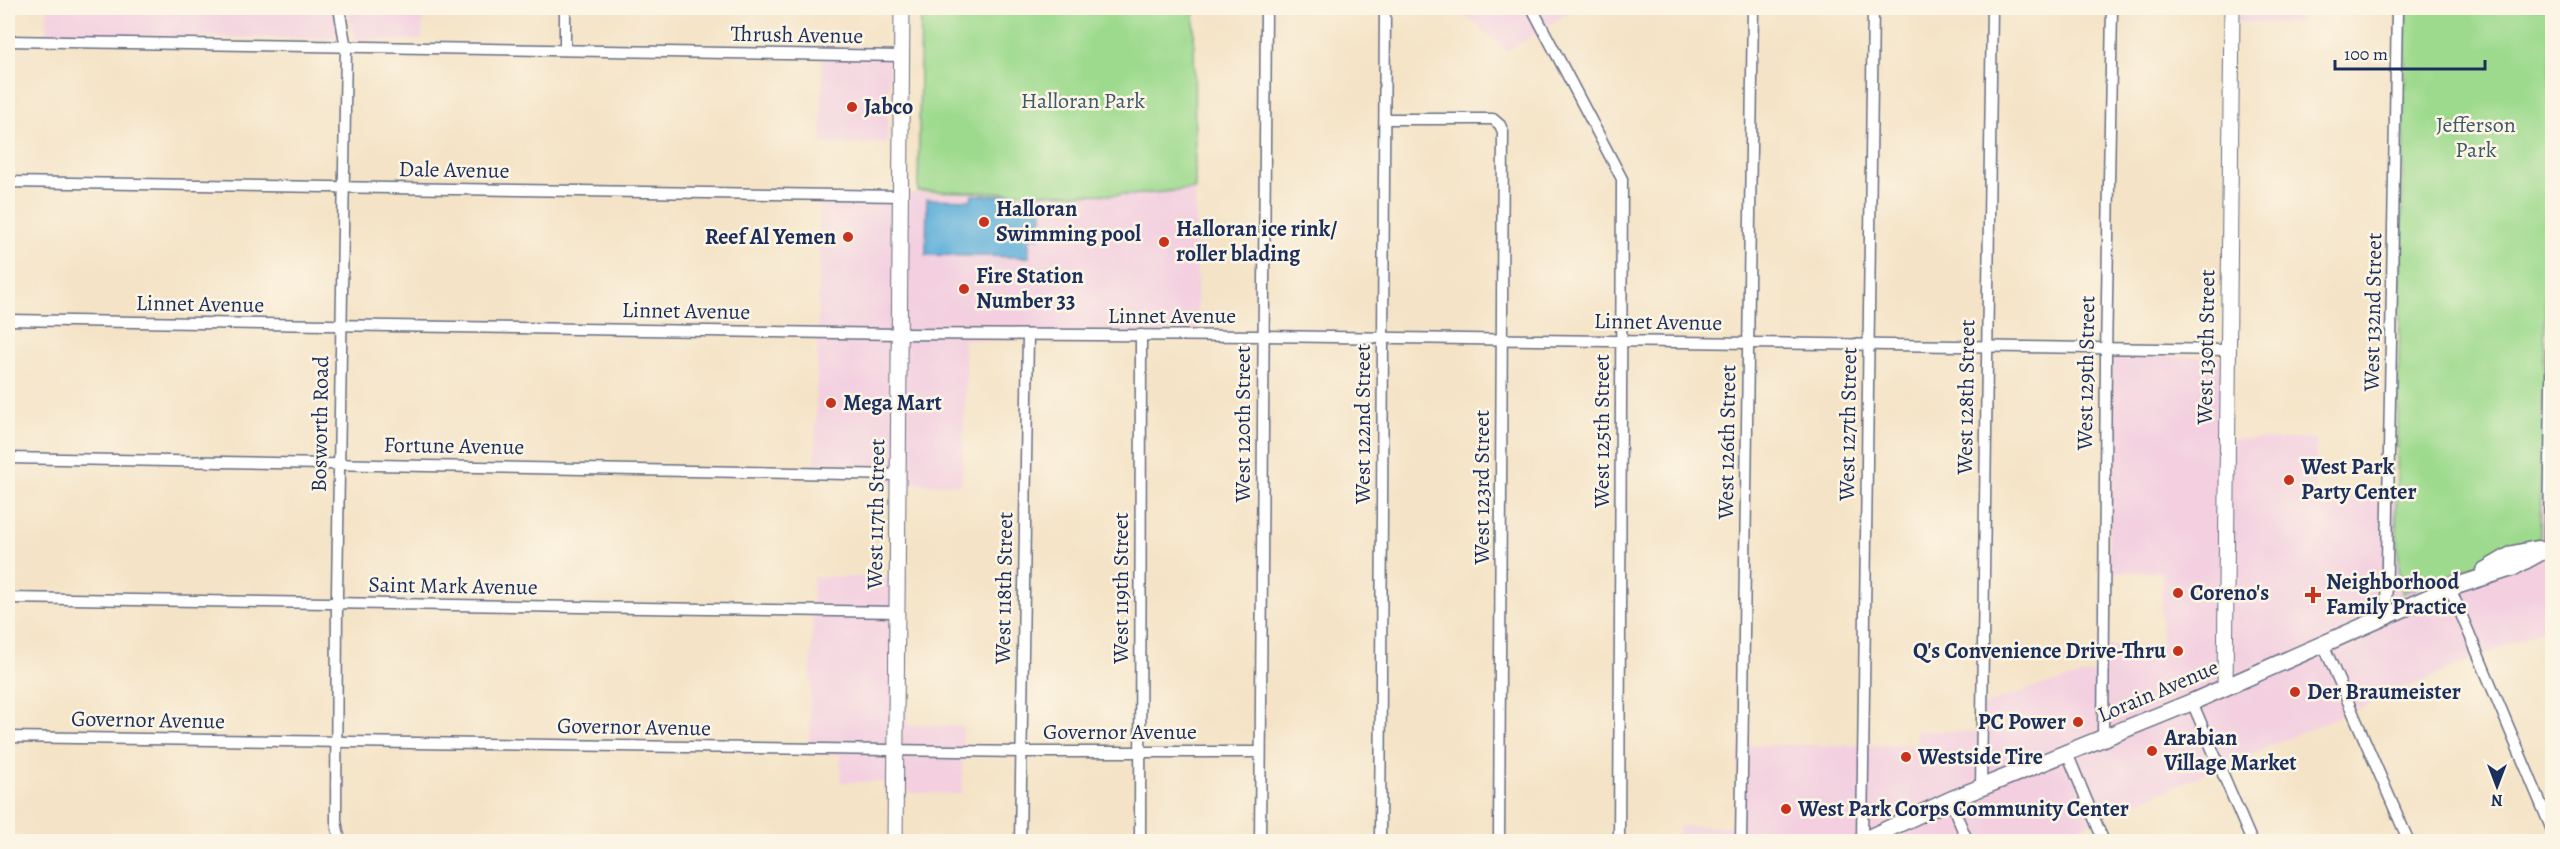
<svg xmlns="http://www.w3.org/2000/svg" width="2560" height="849" viewBox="0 0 2560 849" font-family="Alegreya,serif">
	<rect width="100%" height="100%" fill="#fcf5e5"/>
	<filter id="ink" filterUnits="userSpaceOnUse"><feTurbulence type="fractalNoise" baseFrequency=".0167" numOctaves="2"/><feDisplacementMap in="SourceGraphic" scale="12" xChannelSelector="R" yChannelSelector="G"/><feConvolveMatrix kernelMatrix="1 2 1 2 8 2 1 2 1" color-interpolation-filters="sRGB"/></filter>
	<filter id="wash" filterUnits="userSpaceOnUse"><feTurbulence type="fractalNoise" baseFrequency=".008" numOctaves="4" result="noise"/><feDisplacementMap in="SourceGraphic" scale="24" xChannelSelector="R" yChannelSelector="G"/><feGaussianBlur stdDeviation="1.35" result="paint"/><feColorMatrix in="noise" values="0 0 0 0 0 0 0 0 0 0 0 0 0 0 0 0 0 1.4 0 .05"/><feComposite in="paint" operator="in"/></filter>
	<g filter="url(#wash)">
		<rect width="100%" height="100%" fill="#f4e3c6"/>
		<g fill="#f3cfe0">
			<polygon points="47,8 333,8 339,39 46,35"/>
			<polygon points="348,8 423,8 422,40 355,40"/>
			<polygon points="1456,8 1574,8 1547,27 1507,51"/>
			<polygon points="2227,8 2301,8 2300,23 2227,22"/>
			<polygon points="890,47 887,144 821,144 823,48"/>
			<polygon points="1195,189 1198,340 963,340 966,371 962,484 887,483 886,465 815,464 820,202 908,204 909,193 1130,195"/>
			<polygon points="2111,355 2224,357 2223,439 2316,439 2316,497 2396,497 2401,593 2448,577 2472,564 2540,538 2542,439 2552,439 2552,626 2046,841 1678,842 1678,826 1737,826 1739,745 1916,745 1917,731 1978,731 1979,707 2036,687 2102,671 2102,646 2161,646 2162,572 2109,572"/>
			<polygon points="813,577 907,577 907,725 963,726 962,794 885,792 885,782 840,782 841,755 809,754"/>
		</g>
		<g fill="#9eda8e" stroke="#5c8476" stroke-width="1.5">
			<polygon points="921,8 1194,8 1195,189 1130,195 918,191"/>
			<path d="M2406 8H2552L2540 538C2493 556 2448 577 2401 593L2396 518Z"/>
		</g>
		<polygon fill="#5fb0da" stroke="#3d709c" stroke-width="1.5" points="972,195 1012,195 1024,201 1040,201 1042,216 1039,238 1029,238 1029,257 926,255 927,199 971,200"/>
	</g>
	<g filter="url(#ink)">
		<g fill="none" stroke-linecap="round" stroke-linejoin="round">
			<g stroke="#676e82" stroke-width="13">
				<g id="minor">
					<polyline points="339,8 346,48 337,593 336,821 340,842"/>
					<polyline points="565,8 565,50"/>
					<polyline points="1532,8 1622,179 1619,842"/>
					<polyline points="8,41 902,56"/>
					<polyline points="1385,119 1493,119 1500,125 1503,132 1499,842"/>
					<polyline points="8,182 900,196"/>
					<polyline points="8,320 900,334 1264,336 2228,350"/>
					<polyline points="8,458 899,475"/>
					<polyline points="2549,547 2552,309"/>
					<polyline points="2450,588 2552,830"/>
					<polyline points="8,598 897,612"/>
					<polyline points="2386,617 2397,8"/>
					<polyline points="2323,644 2409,842"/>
					<polyline points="2192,702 2252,842"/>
					<polyline points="8,737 1021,752 1260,752"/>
					<polyline points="2103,739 2106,357 2112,8"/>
					<polyline points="2067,753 2104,842"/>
					<polyline points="1981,787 1992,8"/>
					<polyline points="1950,800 1968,842"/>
					<polyline points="1862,841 1873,8"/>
					<polyline points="1020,842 1028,335"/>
					<polyline points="1140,842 1141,335"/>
					<polyline points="1260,842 1266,8"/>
					<polyline points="1380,842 1385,8"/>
					<polyline points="1741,842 1753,8"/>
				</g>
			</g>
			<g stroke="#676e82" stroke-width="17">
				<g id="secondary">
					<polyline points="2225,687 2232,8"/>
					<polyline points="895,842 902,8"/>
				</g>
			</g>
			<g stroke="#676e82" stroke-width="19">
				<g id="primary">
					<polyline points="2484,571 2513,554 2537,549"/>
					<polyline points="1860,842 1950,800 2192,702 2450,588 2512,568 2552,546"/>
				</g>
			</g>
			<use href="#minor" stroke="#fff" stroke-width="10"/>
			<use href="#secondary" stroke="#fff" stroke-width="15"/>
			<use href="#primary" stroke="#fff" stroke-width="16"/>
		</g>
	</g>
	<g fill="#c8321e" stroke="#fcf5e5" stroke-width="2">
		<circle cx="852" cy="107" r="6"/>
		<circle cx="984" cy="222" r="6"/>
		<circle cx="848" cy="237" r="6"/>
		<circle cx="1164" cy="242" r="6"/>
		<circle cx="964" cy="289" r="6"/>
		<circle cx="831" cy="403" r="6"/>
		<circle cx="2289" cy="480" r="6"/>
		<circle cx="2178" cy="593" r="6"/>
		<path d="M2310 586h6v6h6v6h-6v6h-6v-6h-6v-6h6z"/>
		<circle cx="2178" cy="651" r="6"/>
		<circle cx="2295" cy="692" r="6"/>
		<circle cx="2078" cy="722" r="6"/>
		<circle cx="2152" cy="751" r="6"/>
		<circle cx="1906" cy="757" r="6"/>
		<circle cx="1786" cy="809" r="6"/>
	</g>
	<g text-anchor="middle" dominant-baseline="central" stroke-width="5" stroke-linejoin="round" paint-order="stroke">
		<g font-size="22" fill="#1b2f5e" stroke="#fcf5e5">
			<text transform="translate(797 35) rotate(1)">Thrush Avenue</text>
			<text transform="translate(454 170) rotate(1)">Dale Avenue</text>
			<text transform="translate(200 304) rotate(1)">Linnet Avenue</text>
			<text transform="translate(686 311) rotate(1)">Linnet Avenue</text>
			<text transform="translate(2373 312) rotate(-89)">West 132nd Street</text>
			<text x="1172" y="316">Linnet Avenue</text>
			<text transform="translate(1658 322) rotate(1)">Linnet Avenue</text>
			<text transform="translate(2206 347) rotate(-89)">West 130th Street</text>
			<text transform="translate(2086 373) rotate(-89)">West 129th Street</text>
			<text transform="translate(1966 397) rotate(-89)">West 128th Street</text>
			<text transform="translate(320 424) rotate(-89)">Bosworth Road</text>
			<text transform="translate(1243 424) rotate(-90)">West 120th Street</text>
			<text transform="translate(1363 424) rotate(-90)">West 122nd Street</text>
			<text transform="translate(1848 424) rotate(-89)">West 127th Street</text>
			<text transform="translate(1602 431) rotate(-90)">West 125th Street</text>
			<text transform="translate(1727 442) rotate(-89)">West 126th Street</text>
			<text transform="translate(454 446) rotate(1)">Fortune Avenue</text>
			<text transform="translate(1482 487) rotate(-90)">West 123rd Street</text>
			<text transform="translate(876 514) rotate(-89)">West 117th Street</text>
			<text transform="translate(453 586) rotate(1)">Saint Mark Avenue</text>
			<text transform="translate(1004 588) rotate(-89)">West 118th Street</text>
			<text transform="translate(1121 588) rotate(-90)">West 119th Street</text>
			<text transform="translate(2158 691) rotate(-23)">Lorain Avenue</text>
			<text transform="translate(148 720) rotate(1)">Governor Avenue</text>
			<text transform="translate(634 727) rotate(1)">Governor Avenue</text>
			<text x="1120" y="732">Governor Avenue</text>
		</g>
		<g font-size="22" fill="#3c5a6a" stroke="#fcf5e5">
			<text x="1083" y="101">Halloran Park</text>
			<text x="2476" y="125">Jefferson<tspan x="2476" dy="25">Park</tspan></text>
		</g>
		<g font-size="22" font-weight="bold" fill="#1b2f5e" stroke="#fcf5e5" text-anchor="start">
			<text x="864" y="107">Jabco</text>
			<text x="996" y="209">Halloran<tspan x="996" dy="25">Swimming pool</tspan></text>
			<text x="1176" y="229">Halloran ice rink/<tspan x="1176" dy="25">roller blading</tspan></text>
			<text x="836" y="237" text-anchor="end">Reef Al Yemen</text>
			<text x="976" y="276">Fire Station<tspan x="976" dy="25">Number 33</tspan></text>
			<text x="843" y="403">Mega Mart</text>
			<text x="2301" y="467">West Park<tspan x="2301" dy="25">Party Center</tspan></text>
			<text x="2326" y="582">Neighborhood<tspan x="2326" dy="25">Family Practice</tspan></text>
			<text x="2190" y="593">Coreno's</text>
			<text x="2166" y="651" text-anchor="end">Q's Convenience Drive-Thru</text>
			<text x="2307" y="692">Der Braumeister</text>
			<text x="2066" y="722" text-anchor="end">PC Power</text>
			<text x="2164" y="738">Arabian<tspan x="2164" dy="25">Village Market</tspan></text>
			<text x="1918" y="757">Westside Tire</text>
			<text x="1798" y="809">West Park Corps Community Center</text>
		</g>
	</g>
	<rect width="2560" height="849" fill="none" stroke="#fcf5e5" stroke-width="30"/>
	<g transform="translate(2497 786) rotate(180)" stroke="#fcf5e5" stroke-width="4.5" paint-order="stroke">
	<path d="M0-4.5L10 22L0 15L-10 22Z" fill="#1b2f5e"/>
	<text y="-9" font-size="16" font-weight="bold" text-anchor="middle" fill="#1b2f5e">N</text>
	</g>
	<path d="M2335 60v9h150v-9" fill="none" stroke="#1b2f5e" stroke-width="3"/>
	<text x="2344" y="60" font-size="18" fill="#1b2f5e" stroke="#fcf5e5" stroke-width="4.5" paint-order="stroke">100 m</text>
</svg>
